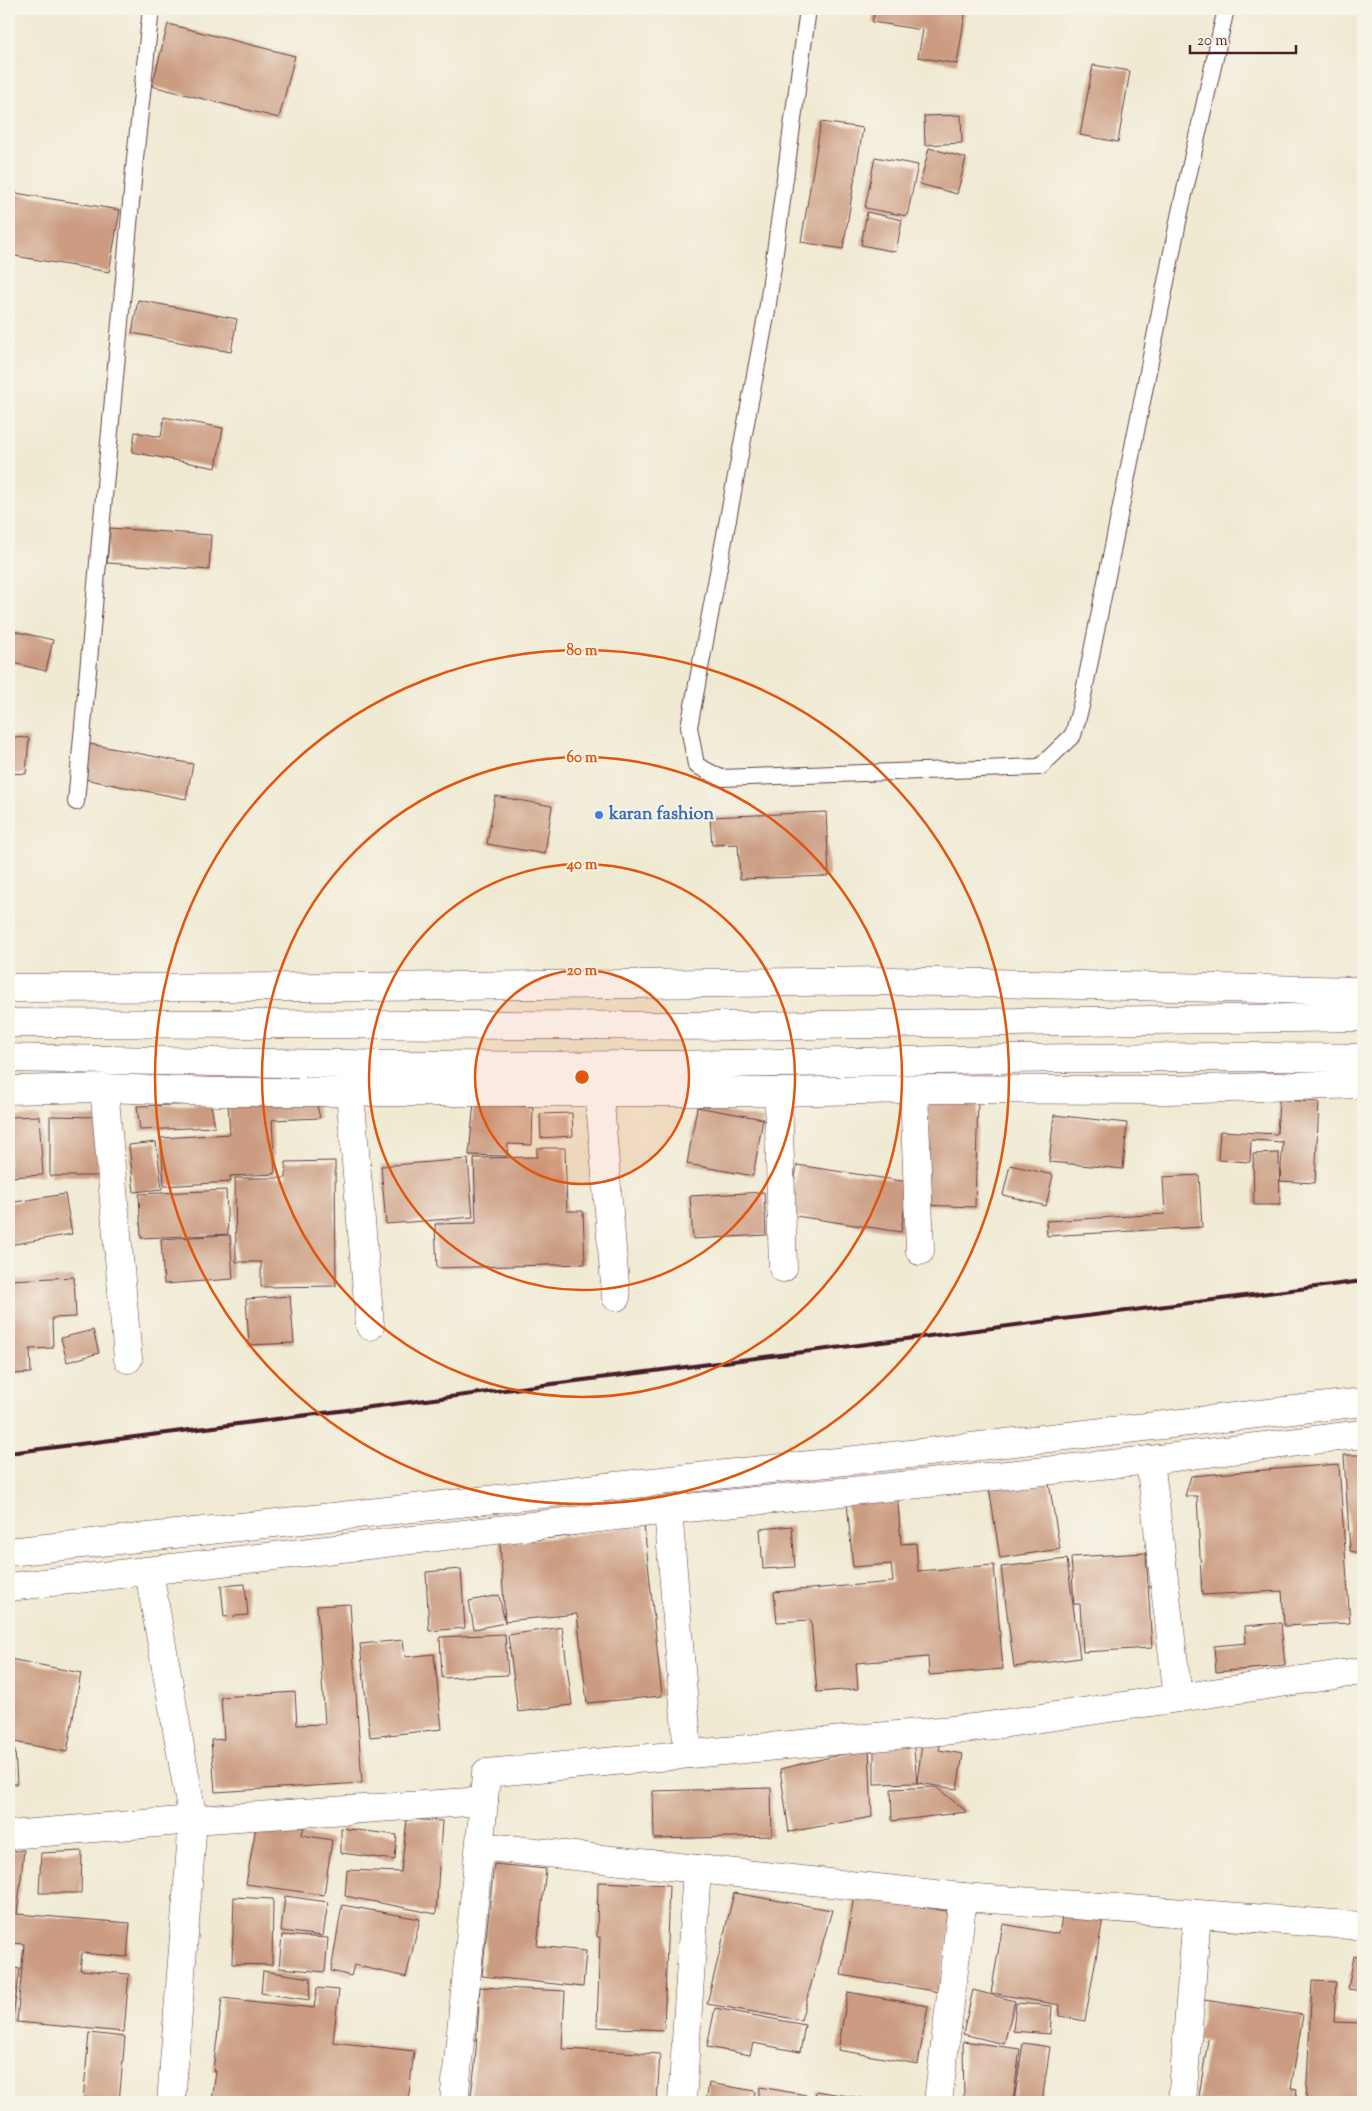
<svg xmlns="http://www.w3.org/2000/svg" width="1372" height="2111" viewBox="0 0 1372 2111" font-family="'Sorts Mill Goudy',serif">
	<rect width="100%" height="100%" fill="#f7f3e8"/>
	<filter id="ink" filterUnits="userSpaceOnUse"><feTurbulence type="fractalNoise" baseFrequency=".02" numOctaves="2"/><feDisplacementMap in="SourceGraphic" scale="10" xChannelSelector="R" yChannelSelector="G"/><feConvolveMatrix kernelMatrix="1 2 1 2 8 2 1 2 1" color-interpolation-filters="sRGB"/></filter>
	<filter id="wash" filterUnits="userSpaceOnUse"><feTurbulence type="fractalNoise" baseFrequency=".0096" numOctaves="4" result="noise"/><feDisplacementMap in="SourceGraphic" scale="20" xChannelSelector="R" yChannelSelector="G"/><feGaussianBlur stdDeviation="1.12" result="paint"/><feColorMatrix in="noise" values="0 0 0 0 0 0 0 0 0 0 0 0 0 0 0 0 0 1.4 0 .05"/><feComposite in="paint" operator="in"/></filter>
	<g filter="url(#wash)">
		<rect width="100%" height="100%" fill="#f0ead3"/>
		<g id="blocks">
			<g fill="#cb9c81">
				<polygon points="875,9 966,9 957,64 918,57 923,30 872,22"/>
				<polygon points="168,24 295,56 279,118 152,86"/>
				<polygon points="1093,65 1130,71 1118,142 1080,135"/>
				<polygon points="961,115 962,143 925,145 924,116"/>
				<polygon points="821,122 863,128 843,249 801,242"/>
				<polygon points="929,148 966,158 957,194 920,184"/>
				<polygon points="875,157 918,165 907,216 865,208"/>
				<polygon points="9,192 120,210 109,272 9,255"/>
				<polygon points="867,212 902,220 896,252 861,245"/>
				<polygon points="138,300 237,319 231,352 132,333"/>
				<polygon points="164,417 223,428 216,468 132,452 135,432 161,437"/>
				<polygon points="110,528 211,535 209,570 107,563"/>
				<polygon points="9,630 53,640 46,671 9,662"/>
				<polygon points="9,737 29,738 26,774 9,773"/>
				<polygon points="90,744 193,764 186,799 84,779"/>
				<polygon points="495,796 552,806 545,854 487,844"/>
				<polygon points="826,812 829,876 740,879 738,844 712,845 710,817"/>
				<polygon points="925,1095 978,1097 975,1207 922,1205"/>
				<polygon points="1279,1100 1319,1102 1315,1183 1280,1181 1283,1142 1251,1140 1250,1162 1218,1160 1220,1131 1277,1134"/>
				<polygon points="316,1101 320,1118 272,1120 275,1174 230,1176 231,1182 164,1186 161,1138 230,1134 228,1104"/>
				<polygon points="474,1102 533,1107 532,1145 508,1144 507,1156 469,1155"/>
				<polygon points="211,1104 215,1127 140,1130 137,1106"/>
				<polygon points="697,1107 763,1119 753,1176 687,1164"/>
				<polygon points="572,1113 573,1136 541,1138 540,1114"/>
				<polygon points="1054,1115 1127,1123 1123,1169 1049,1162"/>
				<polygon points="39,1116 43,1175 9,1177 9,1117"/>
				<polygon points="50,1116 98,1117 98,1176 50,1176"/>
				<polygon points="156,1142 162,1189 134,1192 129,1145"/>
				<polygon points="537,1148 565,1148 567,1211 583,1211 585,1264 437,1268 435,1224 476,1223 474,1158 537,1157"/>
				<polygon points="1279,1153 1280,1205 1254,1205 1253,1154"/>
				<polygon points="468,1159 473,1217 386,1224 381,1166"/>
				<polygon points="335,1161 336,1286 261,1287 261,1262 236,1262 235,1178 286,1178 286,1162"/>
				<polygon points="797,1165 908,1182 901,1232 789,1215"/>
				<polygon points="1010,1165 1053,1175 1046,1206 1003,1195"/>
				<polygon points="1199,1175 1202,1227 1047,1236 1046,1221 1165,1214 1163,1177"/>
				<polygon points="226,1190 228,1234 141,1238 139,1194"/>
				<polygon points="764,1192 766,1235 693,1239 690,1196"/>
				<polygon points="65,1194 72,1234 9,1245 9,1203"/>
				<polygon points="230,1235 233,1279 164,1284 161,1239"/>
				<polygon points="74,1277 76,1317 52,1318 53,1348 30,1349 31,1373 9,1374 9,1280"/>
				<polygon points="290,1296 294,1343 249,1345 246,1299"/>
				<polygon points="93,1330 99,1353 67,1362 61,1338"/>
				<polygon points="1344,1455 1363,1455 1363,1554 1350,1551"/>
				<polygon points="1339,1464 1350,1623 1284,1626 1282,1591 1202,1595 1197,1496 1185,1496 1191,1476"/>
				<polygon points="1049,1483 1060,1549 1000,1558 989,1487"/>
				<polygon points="897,1488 901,1544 916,1543 918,1571 994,1565 1003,1669 929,1675 928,1657 856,1663 858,1689 817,1692 811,1620 777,1622 774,1592 893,1582 891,1564 853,1567 846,1492"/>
				<polygon points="644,1525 662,1696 587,1703 577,1614 505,1621 500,1543 561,1537"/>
				<polygon points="792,1526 795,1567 763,1569 760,1529"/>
				<polygon points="1146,1553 1152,1648 1083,1652 1080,1604 1074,1604 1071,1557"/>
				<polygon points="1067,1559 1080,1658 1014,1667 1001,1567"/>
				<polygon points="461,1569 465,1628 429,1631 426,1572"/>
				<polygon points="245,1584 248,1615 224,1617 221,1586"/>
				<polygon points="499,1595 505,1623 474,1629 469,1601"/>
				<polygon points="350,1604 362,1783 215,1792 211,1740 224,1739 221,1697 295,1692 297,1725 325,1724 317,1606"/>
				<polygon points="1281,1623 1285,1666 1216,1672 1214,1646 1246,1643 1245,1626"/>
				<polygon points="562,1627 572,1705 518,1712 508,1635"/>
				<polygon points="505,1634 508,1675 442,1678 440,1637"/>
				<polygon points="403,1640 405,1657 434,1654 442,1729 370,1737 360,1644"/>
				<polygon points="10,1659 81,1673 67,1752 9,1741 9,1669"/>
				<polygon points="942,1737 939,1750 963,1754 957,1789 917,1783 922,1744"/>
				<polygon points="913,1738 917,1783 874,1784 874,1745"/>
				<polygon points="869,1748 872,1817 789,1832 780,1769"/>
				<polygon points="9,1750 15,1750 17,1784 9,1784"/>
				<polygon points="936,1787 967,1812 892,1821 891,1789"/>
				<polygon points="771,1788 772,1836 654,1839 653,1791"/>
				<polygon points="407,1819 442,1821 436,1914 345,1896 347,1870 401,1872"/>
				<polygon points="304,1826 302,1835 332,1840 324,1895 246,1884 256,1827"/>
				<polygon points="341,1828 397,1835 395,1860 341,1853"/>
				<polygon points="24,1850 17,1914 130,1923 127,1957 82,1953 80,1970 129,1974 124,2032 17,2022 24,1944 9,1943 9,1852"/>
				<polygon points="82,1851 81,1893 39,1893 41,1853"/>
				<polygon points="494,1864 546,1869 537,1946 586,1951 583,1987 482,1976"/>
				<polygon points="598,1882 669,1885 664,2030 597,2027 600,1937 597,1937"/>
				<polygon points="734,1893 832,1910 801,2020 707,2004"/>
				<polygon points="285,1896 328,1902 323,1936 281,1931"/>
				<polygon points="854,1896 953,1912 939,1992 841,1975"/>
				<polygon points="234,1897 273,1899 272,1965 232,1964"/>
				<polygon points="342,1905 420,1919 406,1977 354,1965 351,1976 331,1971"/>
				<polygon points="1063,1911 1103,1918 1085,2021 1059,2016 1060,2005 991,1993 1003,1924 1059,1934"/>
				<polygon points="282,1935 328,1938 325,1972 279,1968"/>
				<polygon points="1354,1956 1363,1958 1363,1991 1348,1989"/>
				<polygon points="9,1967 20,1969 12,2023 9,2023"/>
				<polygon points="263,1971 311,1978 309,2000 261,1993"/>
				<polygon points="1312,1981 1336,1982 1334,2022 1363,2023 1363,2102 1306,2102"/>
				<polygon points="480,1987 565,1991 562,2049 660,2054 657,2102 470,2102 475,2065"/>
				<polygon points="317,1988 339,1990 333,2042 414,2051 408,2102 212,2102 216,2071 213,2071 222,1998 314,2008"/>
				<polygon points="973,1990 1015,2001 1004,2044 963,2034"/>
				<polygon points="848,1992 928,2006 918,2064 838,2050"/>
				<polygon points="1204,2000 1303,2015 1291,2088 1297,2089 1295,2102 1198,2102 1208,2040 1198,2039"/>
				<polygon points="1016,2003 1052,2006 1050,2034 1013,2031"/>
				<polygon points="715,2008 805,2025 800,2052 753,2043 750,2055 707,2047"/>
				<polygon points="89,2033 125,2037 119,2102 83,2102"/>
				<polygon points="963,2041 1020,2049 1013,2101 998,2099 998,2102 964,2102"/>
				<polygon points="1023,2043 1050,2047 1042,2102 1014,2102"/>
				<polygon points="709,2083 755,2091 753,2102 706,2102"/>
				<polygon points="760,2087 806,2095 805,2102 757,2102"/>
				<polygon points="816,2091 867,2099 867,2102 814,2102"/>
			</g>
		</g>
	</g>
	<g filter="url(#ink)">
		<use href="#blocks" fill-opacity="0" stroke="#633d44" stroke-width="1"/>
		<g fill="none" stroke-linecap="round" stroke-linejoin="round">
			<g stroke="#633d44" stroke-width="18">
				<g id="lane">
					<polyline points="808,9 767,311 689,727 696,765 721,778 1040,767 1073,735 1081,706 1180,212 1226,9"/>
					<polyline points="76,802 135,159 151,9"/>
				</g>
			</g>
			<g stroke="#633d44" stroke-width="29">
				<g id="street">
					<polyline points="104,1088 128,1359"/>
					<polyline points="914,1089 920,1251"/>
					<polyline points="599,1091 616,1297"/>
					<polyline points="350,1092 370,1326"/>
					<polyline points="778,1092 783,1268"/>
					<polyline points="1150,1460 1178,1698"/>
					<polyline points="668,1510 688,1754"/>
					<polyline points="149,1572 193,1820 171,2102"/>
					<polyline points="484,1801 486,1773 973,1728 1363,1671"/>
					<polyline points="9,1835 193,1820 484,1801 454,2102"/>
					<polyline points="480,1846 963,1897 938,2102"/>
					<polyline points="963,1897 1363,1926"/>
					<polyline points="682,2102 697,1869"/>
					<polyline points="1182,2102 1197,1915"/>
				</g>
			</g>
			<g stroke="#633d44" stroke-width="29">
				<g id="secondary">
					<polyline points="9,1023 740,1026 1363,1017"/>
					<path d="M9 1058C215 1062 422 1067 628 1065 873 1063 1118 1054 1363 1058"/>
					<polyline points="9,1552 928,1452 1363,1402"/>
					<polyline points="9,1587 668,1510 1150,1460 1363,1434"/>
				</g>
			</g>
			<g stroke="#633d44" stroke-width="29">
				<g id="primary">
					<polyline points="9,988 370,987 889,981 1363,991"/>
					<polyline points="9,1090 104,1088 218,1092 778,1092 914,1089 1168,1090 1363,1084"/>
				</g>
			</g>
			<use href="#lane" stroke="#fff" stroke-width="16"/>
			<use href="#street" stroke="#fff" stroke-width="28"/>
			<use href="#secondary" stroke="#fff" stroke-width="28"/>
			<use href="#primary" stroke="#fff" stroke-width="28"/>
			<polyline stroke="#4a1f2b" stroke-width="4" points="9,1453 1363,1281"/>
		</g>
	</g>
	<circle cx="582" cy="1077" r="107" fill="#e0560e" fill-opacity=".12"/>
	<g fill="none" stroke="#e0560e" stroke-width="2.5">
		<circle cx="582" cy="1077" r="107"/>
		<circle cx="582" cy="1077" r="213"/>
		<circle cx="582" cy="1077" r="320"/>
		<circle cx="582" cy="1077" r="427"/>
	</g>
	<circle fill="#3f7fe0" stroke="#f7f3e8" stroke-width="2" cx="599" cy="815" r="5"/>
	<g text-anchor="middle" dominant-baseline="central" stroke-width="4" stroke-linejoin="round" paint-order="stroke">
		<g font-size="18" font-weight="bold" fill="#366cbe" stroke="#f7f3e8" text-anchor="start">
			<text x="609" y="815">karan fashion</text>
		</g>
	</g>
	<circle cx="582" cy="1077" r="8" fill="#e0560e" stroke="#f7f3e8" stroke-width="2.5"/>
	<g font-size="15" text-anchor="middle" font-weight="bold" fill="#e0560e" stroke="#f7f3e8" stroke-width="4" stroke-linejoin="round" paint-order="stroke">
		<text x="582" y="655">80 m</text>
		<text x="582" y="762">60 m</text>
		<text x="582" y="869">40 m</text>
		<text x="582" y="975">20 m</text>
	</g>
	<rect width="1372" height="2111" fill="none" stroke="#f7f3e8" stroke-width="30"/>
	<path d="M1190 45v8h106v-8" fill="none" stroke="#4a1f2b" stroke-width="2.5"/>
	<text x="1197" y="45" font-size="15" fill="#4a1f2b" stroke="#f7f3e8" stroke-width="4" paint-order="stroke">20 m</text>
</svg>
